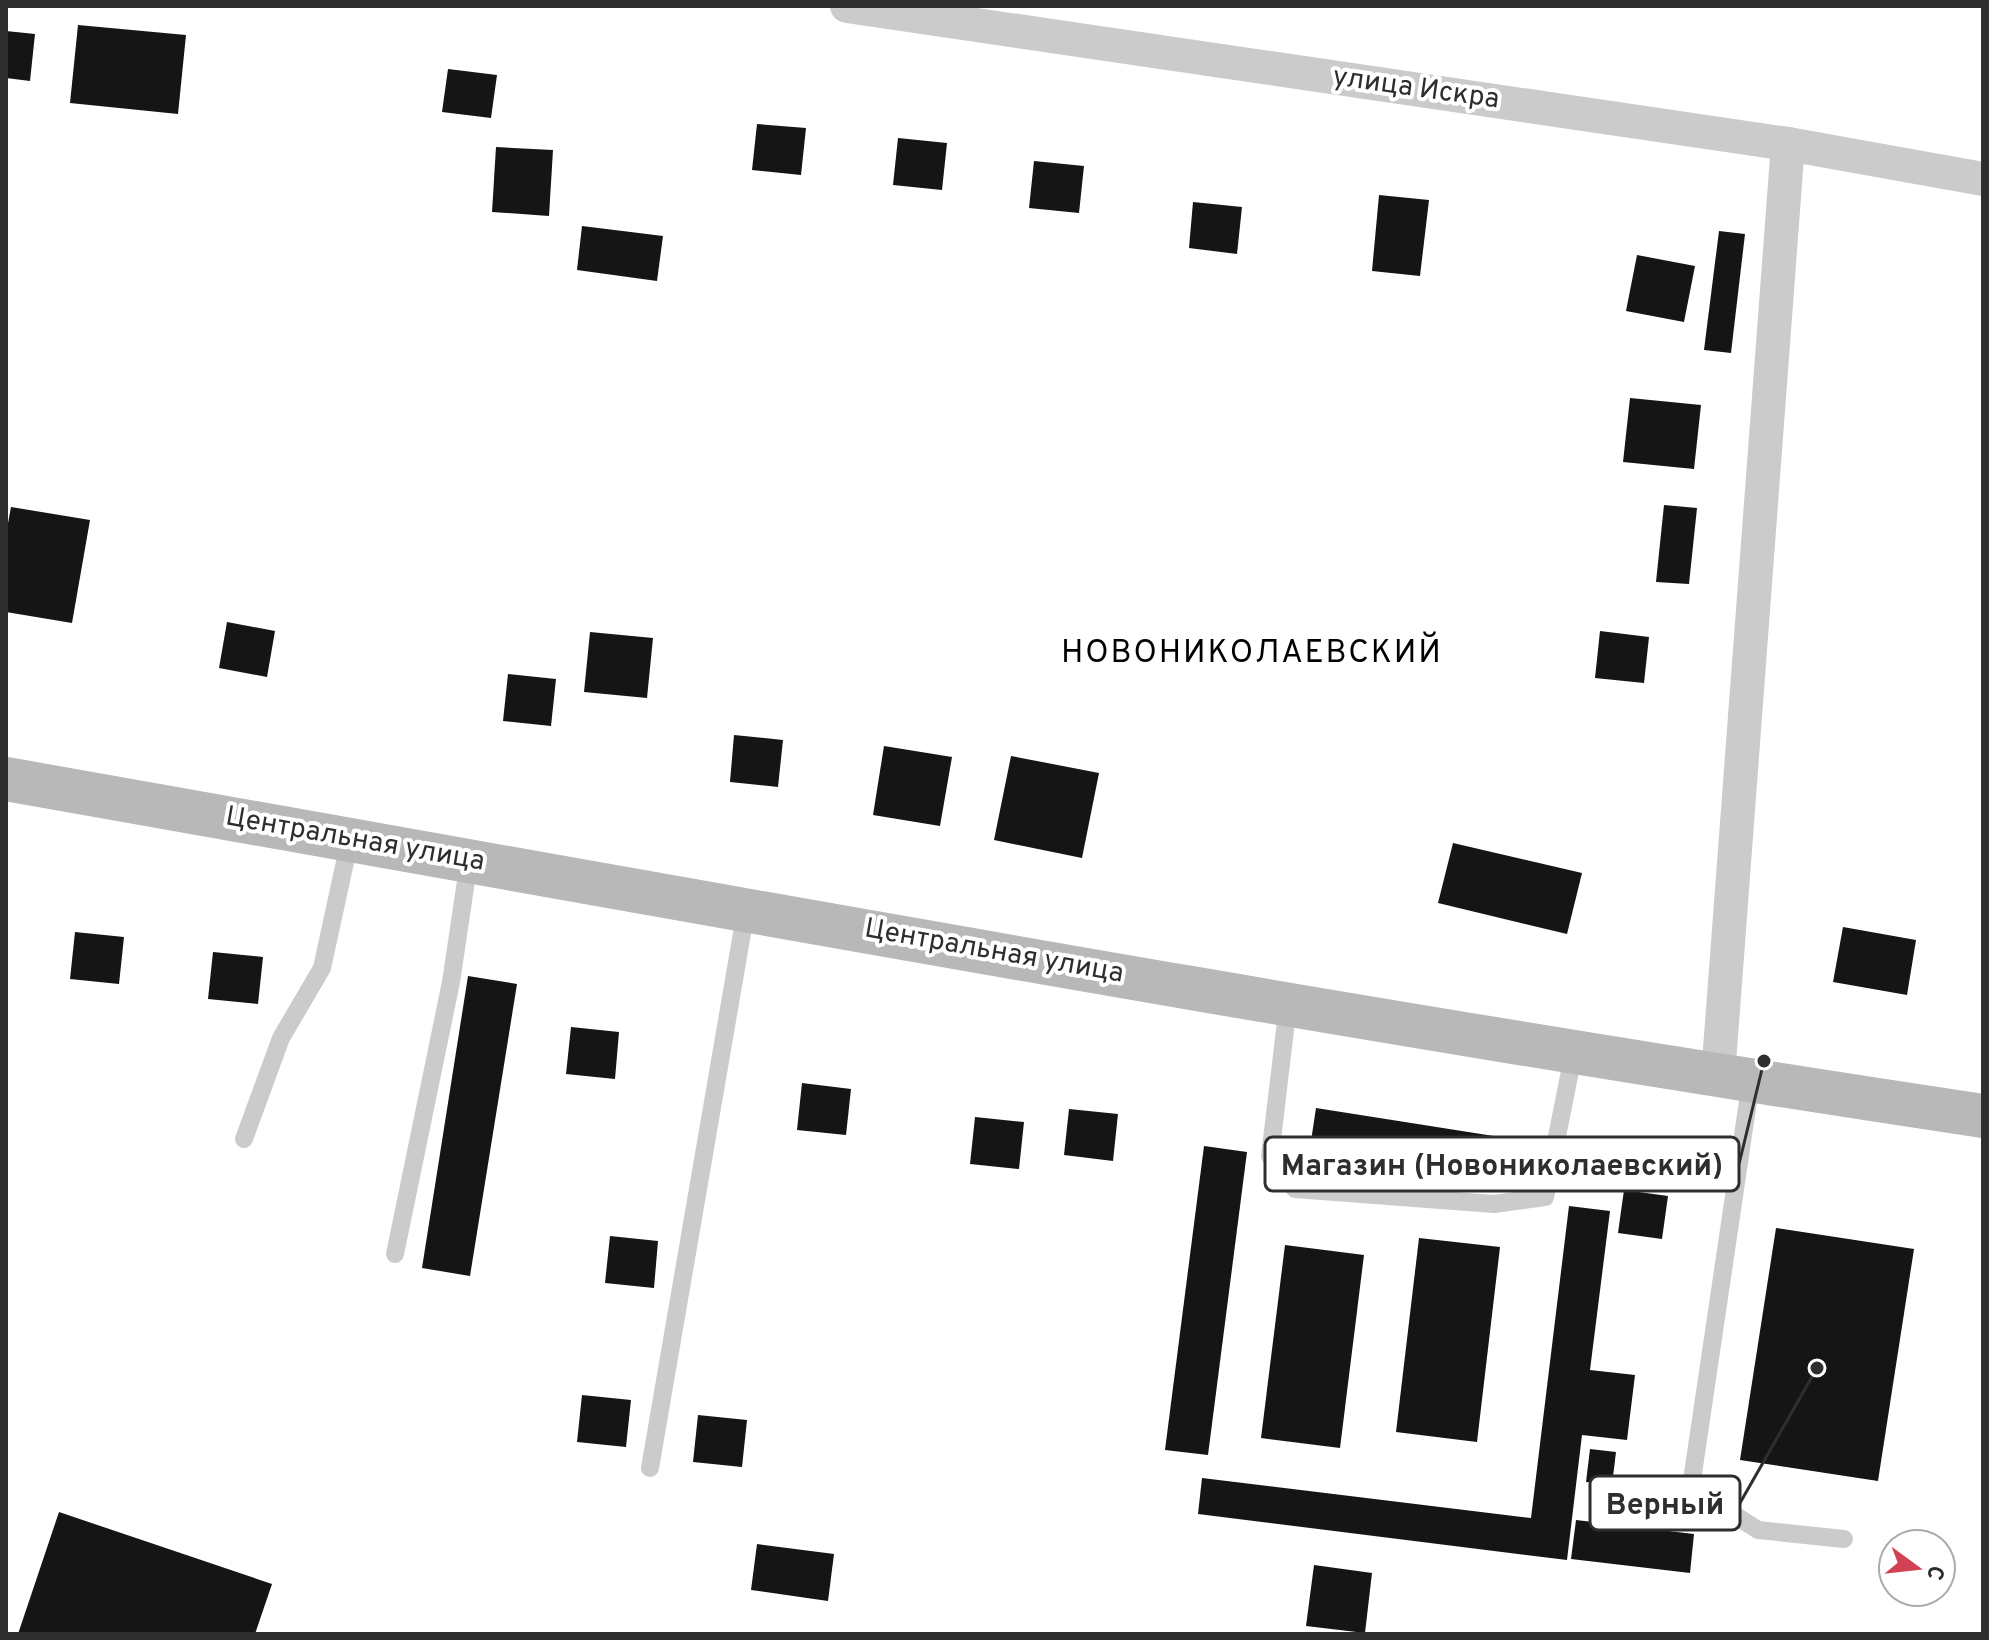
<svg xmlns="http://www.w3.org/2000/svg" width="1989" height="1640" viewBox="0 0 1989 1640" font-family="Overpass,sans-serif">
	<rect width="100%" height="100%" fill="#fff"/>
	<g fill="#151515">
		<polygon points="78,25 186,35 178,114 70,103"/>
		<polygon points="6,31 35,34 30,81 6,78"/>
		<polygon points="448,69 497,75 491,118 442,112"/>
		<polygon points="757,124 806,128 801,175 752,170"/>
		<polygon points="898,138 947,143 942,190 893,185"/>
		<polygon points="496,147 553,150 549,216 492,212"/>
		<polygon points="1034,161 1084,166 1079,213 1029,208"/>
		<polygon points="1379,195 1429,200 1420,276 1372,271"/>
		<polygon points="1193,202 1242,207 1237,254 1189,248"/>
		<polygon points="582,226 663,236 657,281 577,270"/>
		<polygon points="1719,231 1745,234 1731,353 1704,350"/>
		<polygon points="1637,255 1695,266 1684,322 1626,311"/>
		<polygon points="1630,398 1701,405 1694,469 1623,462"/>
		<polygon points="1664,505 1697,508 1689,584 1656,582"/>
		<polygon points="11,507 90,520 72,623 6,612 6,534"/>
		<polygon points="227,622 275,631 267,677 219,668"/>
		<polygon points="1600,631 1649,637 1644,683 1595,678"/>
		<polygon points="590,632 653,638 647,698 584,692"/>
		<polygon points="508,674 556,679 551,726 503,721"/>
		<polygon points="734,735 783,740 778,787 730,782"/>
		<polygon points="884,746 952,757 940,826 873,815"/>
		<polygon points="1011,756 1099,773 1082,858 994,840"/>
		<polygon points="1453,843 1582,873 1567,934 1438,903"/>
		<polygon points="1843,927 1916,940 1907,995 1833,982"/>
		<polygon points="75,932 124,937 119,984 70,979"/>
		<polygon points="213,952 263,957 258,1004 208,999"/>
		<polygon points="468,976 517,984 470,1276 422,1268"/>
		<polygon points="571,1027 619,1032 615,1079 566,1074"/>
		<polygon points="802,1083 851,1089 846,1135 797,1130"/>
		<polygon points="1316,1108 1519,1140 1514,1169 1364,1146 1361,1169 1308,1161"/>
		<polygon points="1069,1109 1118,1114 1113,1161 1064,1155"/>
		<polygon points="975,1117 1024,1122 1019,1169 970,1164"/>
		<polygon points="1204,1146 1247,1152 1208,1455 1165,1450"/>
		<polygon points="1624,1190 1668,1196 1662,1239 1618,1233"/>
		<polygon points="1569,1206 1610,1211 1590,1370 1635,1375 1627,1440 1582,1435 1567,1560 1198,1514 1202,1478 1531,1518"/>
		<polygon points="1776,1228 1914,1249 1878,1481 1740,1460"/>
		<polygon points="610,1236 658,1241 654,1288 605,1283"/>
		<polygon points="1419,1238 1500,1247 1477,1442 1396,1432"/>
		<polygon points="1285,1245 1364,1255 1340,1448 1261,1438"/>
		<polygon points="582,1395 631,1400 626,1447 577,1442"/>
		<polygon points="698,1415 747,1420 742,1467 693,1462"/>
		<polygon points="1590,1449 1616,1452 1612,1485 1586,1482"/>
		<polygon points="59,1512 272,1584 255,1634 18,1634"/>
		<polygon points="1576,1520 1694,1534 1690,1573 1571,1559"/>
		<polygon points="757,1544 834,1554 828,1601 751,1590"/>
		<polygon points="1314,1565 1372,1573 1365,1633 1306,1626"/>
	</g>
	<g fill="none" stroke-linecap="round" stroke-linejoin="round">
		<g stroke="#cbcbcb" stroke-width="18">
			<polyline points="1288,1005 1270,1156 1295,1189 1494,1204 1545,1197 1574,1051"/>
			<polyline points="1751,1081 1691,1487 1758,1530 1844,1539"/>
			<polyline points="244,1139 281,1038 322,968 350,839"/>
			<polyline points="395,1254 451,982 469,861"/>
			<polyline points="650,1468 746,910"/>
		</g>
		<g stroke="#cbcbcb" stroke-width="34">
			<polyline points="847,6 1788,144 1983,179"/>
			<polyline points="1718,1076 1788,144"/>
		</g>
		<path stroke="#b8b8b8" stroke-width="44" d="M6 779C664 895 1322 1017 1983 1116"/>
	</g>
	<g text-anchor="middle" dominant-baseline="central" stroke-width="8" stroke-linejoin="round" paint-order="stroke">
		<g font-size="28" fill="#2e2e2e" stroke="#fff">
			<text transform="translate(1416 89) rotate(8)">улица Искра</text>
			<text transform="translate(355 840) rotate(10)">Центральная улица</text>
			<text transform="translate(994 952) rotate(10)">Центральная улица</text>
		</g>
		<g font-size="32" letter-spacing="2" fill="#000" stroke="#fff">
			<text x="1252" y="654">НОВОНИКОЛАЕВСКИЙ</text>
		</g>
	</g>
	<path fill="none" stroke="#2e2e2e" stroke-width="3" d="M1764 1061L1739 1164M1817 1368L1740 1503"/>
	<g fill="#2e2e2e" stroke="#fff" stroke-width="3">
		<circle cx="1764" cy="1061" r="8"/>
		<circle cx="1817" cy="1368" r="8"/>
	</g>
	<g fill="#fff" stroke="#2e2e2e" stroke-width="3">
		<rect x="1265" y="1137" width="474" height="54" rx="8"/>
		<rect x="1590" y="1476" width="150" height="54" rx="8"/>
	</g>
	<g font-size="30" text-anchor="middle" font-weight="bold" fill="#2e2e2e">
		<text x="1502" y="1175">Магазин (Новониколаевский)</text>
		<text x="1665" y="1514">Верный</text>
	</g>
	<rect width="1989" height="1640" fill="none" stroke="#2e2e2e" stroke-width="16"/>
	<g transform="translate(1917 1568) rotate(105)"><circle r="38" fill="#ffffff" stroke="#ababab" stroke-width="2"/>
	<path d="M0-6L14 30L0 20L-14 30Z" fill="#d24255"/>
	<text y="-12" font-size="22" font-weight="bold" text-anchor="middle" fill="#2e2e2e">С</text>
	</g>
</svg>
